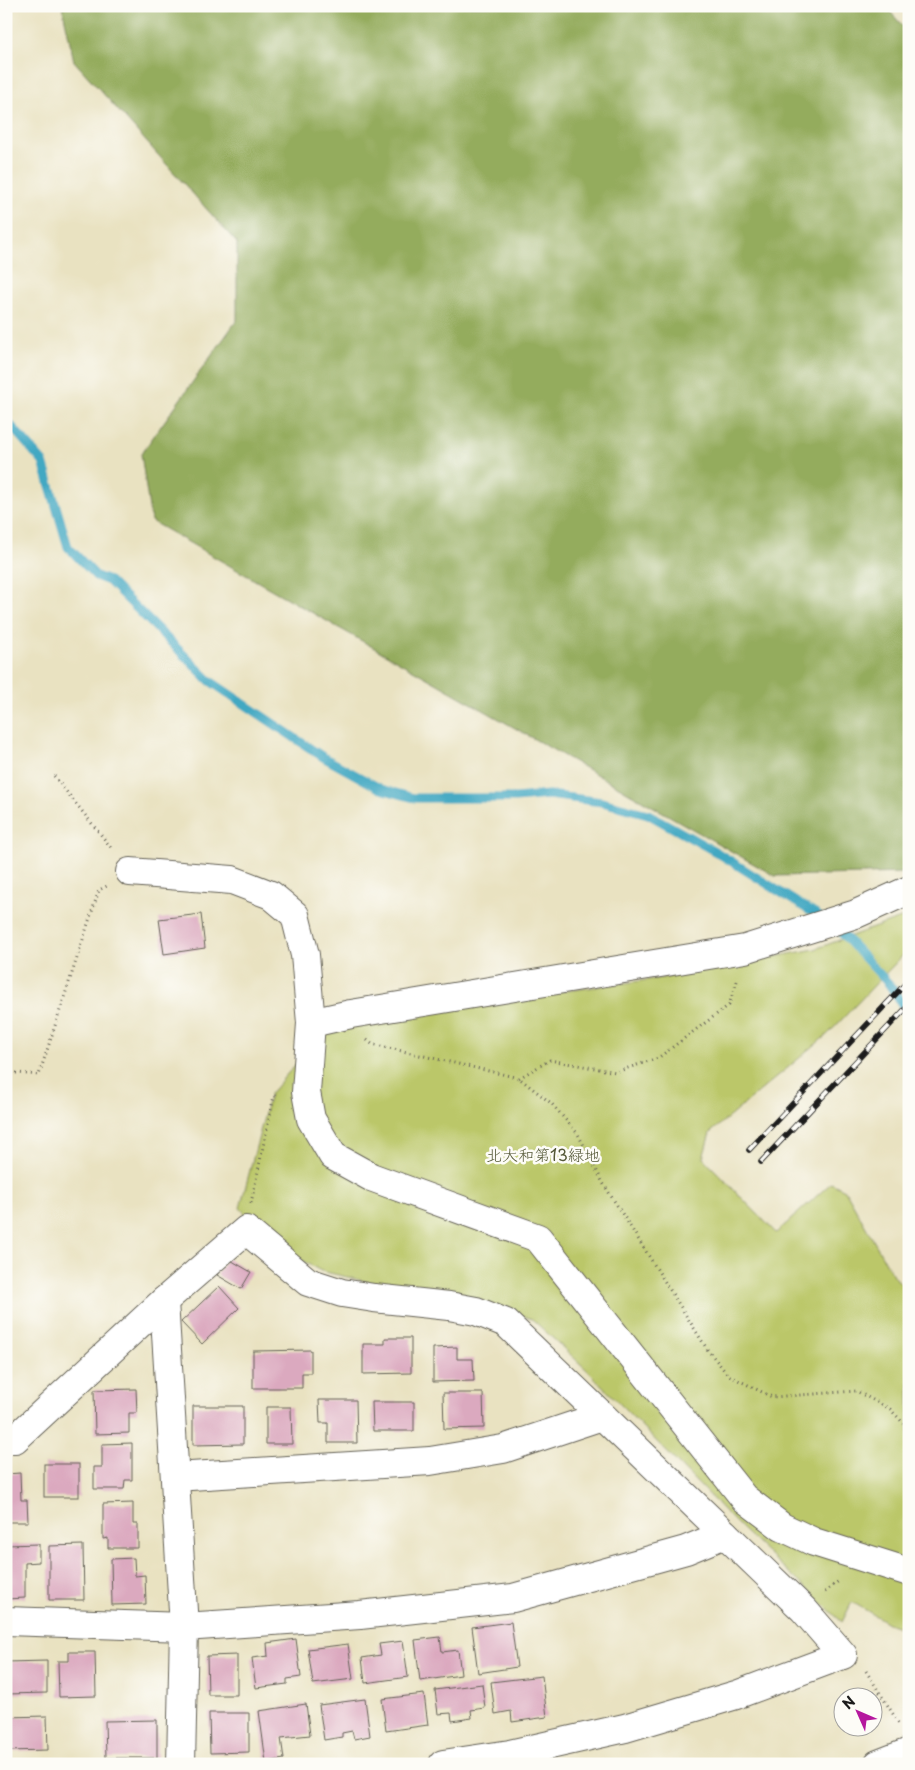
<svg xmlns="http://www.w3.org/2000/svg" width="915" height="1770" viewBox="0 0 915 1770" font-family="'Playpen Sans','Klee One',sans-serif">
	<rect width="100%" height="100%" fill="#fdfcf7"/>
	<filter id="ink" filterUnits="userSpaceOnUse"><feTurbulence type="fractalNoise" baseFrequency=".02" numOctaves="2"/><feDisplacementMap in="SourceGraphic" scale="10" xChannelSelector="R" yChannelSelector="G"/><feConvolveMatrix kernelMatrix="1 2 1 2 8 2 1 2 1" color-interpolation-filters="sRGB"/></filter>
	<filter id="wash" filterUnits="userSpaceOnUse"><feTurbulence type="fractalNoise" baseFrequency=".0096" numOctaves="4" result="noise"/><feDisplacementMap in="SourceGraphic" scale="20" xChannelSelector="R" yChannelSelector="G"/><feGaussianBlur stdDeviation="1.12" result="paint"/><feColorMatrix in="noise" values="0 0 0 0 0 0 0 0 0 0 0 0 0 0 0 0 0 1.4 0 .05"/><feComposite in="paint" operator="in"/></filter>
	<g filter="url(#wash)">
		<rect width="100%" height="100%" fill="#e9e2c1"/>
		<polygon fill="#bbc769" stroke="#6c7242" points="909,915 909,949 828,1034 710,1133 703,1158 776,1233 831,1183 845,1190 894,1277 909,1290 909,1631 888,1623 852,1602 842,1622 740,1527 586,1369 532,1319 470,1298 390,1287 321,1271 277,1247 240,1208 270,1094 325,1030 395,1014 669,977 815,949"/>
		<polygon fill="#94ac5d" stroke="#58643c" points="62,6 885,6 909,33 909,873 775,876 151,521 141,454 237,320 237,243 74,61"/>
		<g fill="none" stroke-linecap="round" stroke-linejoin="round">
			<g stroke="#42a8c2" stroke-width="9">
				<polyline points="6,420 43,462 68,547 96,576 109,581 210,681 323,757 381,789 414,798 515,798 549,795 602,802 648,814 718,853 823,919"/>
				<polyline points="834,925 889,984 909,1015"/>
			</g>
		</g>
		<g id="blocks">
			<g fill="#dba9bf">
				<polygon points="201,914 205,948 164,954 159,919"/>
				<polygon points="227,1258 251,1272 241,1289 217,1275"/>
				<polygon points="219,1286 239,1308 202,1344 181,1322"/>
				<polygon points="385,1338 411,1338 411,1373 363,1374 363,1344 385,1344"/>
				<polygon points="457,1347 457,1359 473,1359 474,1381 433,1382 433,1348"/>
				<polygon points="311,1350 311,1373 302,1373 302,1388 253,1388 253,1351"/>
				<polygon points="136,1389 137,1413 129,1413 129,1433 95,1434 94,1390"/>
				<polygon points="443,1393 483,1393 484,1428 444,1429"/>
				<polygon points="319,1400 356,1400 357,1443 328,1443 328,1423 320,1423"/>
				<polygon points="372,1402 414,1402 414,1431 373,1431"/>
				<polygon points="193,1406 243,1406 243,1444 193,1445"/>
				<polygon points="266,1407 291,1407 292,1444 266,1444"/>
				<polygon points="132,1443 132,1480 125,1480 124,1489 94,1489 94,1467 102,1467 102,1444"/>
				<rect x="44" y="1464" width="35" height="33"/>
				<polygon points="20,1473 21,1500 27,1500 28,1522 6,1522 6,1474"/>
				<polygon points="133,1503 133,1524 138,1524 138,1548 108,1548 108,1538 103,1539 103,1504"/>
				<polygon points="39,1544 39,1562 25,1563 25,1598 6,1599 6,1545"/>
				<polygon points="83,1545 84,1600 49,1600 49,1546"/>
				<polygon points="134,1558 135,1576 145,1575 146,1604 112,1605 111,1559"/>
				<polygon points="511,1622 517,1667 478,1673 472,1627"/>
				<polygon points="440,1637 442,1652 458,1650 461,1675 420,1681 415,1640"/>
				<polygon points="296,1639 301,1677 287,1679 287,1684 256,1688 252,1658 268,1656 267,1643"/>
				<polygon points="403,1641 408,1677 365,1683 362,1658 381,1655 379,1644"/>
				<polygon points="348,1644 353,1679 313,1684 308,1649"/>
				<polygon points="69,1652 95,1652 96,1696 59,1697 58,1661 69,1661"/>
				<polygon points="237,1655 237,1695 208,1695 207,1656"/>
				<polygon points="47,1661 47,1693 6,1694 6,1662"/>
				<polygon points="542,1676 547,1717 512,1722 511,1711 495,1714 491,1682"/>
				<polygon points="482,1684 485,1708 471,1710 472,1718 452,1721 451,1713 438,1714 435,1690"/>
				<polygon points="424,1694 428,1725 386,1731 382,1699"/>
				<polygon points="365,1699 370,1736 354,1739 352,1731 342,1733 342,1737 324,1740 319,1705"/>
				<polygon points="306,1704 310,1735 281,1738 284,1759 266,1762 259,1711"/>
				<polygon points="209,1713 249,1713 249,1752 210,1753"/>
				<polygon points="47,1716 48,1750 6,1751 6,1717"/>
				<polygon points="157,1720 157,1758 106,1758 105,1721"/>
			</g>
		</g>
	</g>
	<g filter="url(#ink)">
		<use href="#blocks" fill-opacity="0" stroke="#646156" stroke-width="1"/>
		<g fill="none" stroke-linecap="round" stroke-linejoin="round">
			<g stroke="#646156" stroke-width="30">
				<g id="minor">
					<polyline points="130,872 232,880 271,895 295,915 305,955 311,1023 306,1092 311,1119 333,1156 371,1177 538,1238 744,1498 782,1527 814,1542 909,1572"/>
					<polyline points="311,1023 351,1014 745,949 856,914 909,890"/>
					<polyline points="164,1301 184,1627 181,1764"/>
					<polyline points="6,1439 15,1439 164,1301 246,1230 308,1282 342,1293 374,1298 449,1306 476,1311 506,1323 804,1610 843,1655 736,1695 625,1728 510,1754 443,1764"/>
					<polyline points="175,1477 430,1461 503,1449 602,1416"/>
					<polyline points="6,1621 184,1627 360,1615 513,1598 686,1550 725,1534"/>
					<polyline points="878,1764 909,1752"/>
				</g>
			</g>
			<g stroke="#646156" stroke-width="3" stroke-dasharray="1 4" stroke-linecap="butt">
				<polyline points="54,776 113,850"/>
				<polyline points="367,1040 372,1044 519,1078 551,1103 578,1134 603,1183 707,1349 728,1375 772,1397 856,1391 890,1409 909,1429"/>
				<polyline points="6,1072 39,1075 99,890 107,886"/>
				<polyline points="519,1078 550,1060 616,1072 658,1058 729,1005 738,978"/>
				<polyline points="251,1203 274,1096 279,1096"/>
				<polyline points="825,1592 840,1580"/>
				<polyline points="866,1671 900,1725"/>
			</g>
			<use href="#minor" stroke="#fff" stroke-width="28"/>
			<g stroke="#1c1c1c" stroke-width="5.5">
				<g id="rail">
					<polyline points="749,1150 909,980"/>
					<polyline points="761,1162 909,1005"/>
				</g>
			</g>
			<use href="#rail" stroke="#fdfcf7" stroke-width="4" stroke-dasharray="11" stroke-linecap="butt"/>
		</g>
	</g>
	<g text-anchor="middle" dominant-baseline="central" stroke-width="5" stroke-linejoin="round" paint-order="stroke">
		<g font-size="16" fill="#545837" stroke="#fdfcf7">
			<text x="543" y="1154">北大和第13緑地</text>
		</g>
	</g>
	<rect width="915" height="1770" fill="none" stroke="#fdfcf7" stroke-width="25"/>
	<g transform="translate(858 1712) rotate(315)"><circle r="24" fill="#fdfcf7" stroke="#a3a29f"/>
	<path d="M0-4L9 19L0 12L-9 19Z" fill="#b5179e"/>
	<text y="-8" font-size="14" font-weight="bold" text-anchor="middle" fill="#1c1c1c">N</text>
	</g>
</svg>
